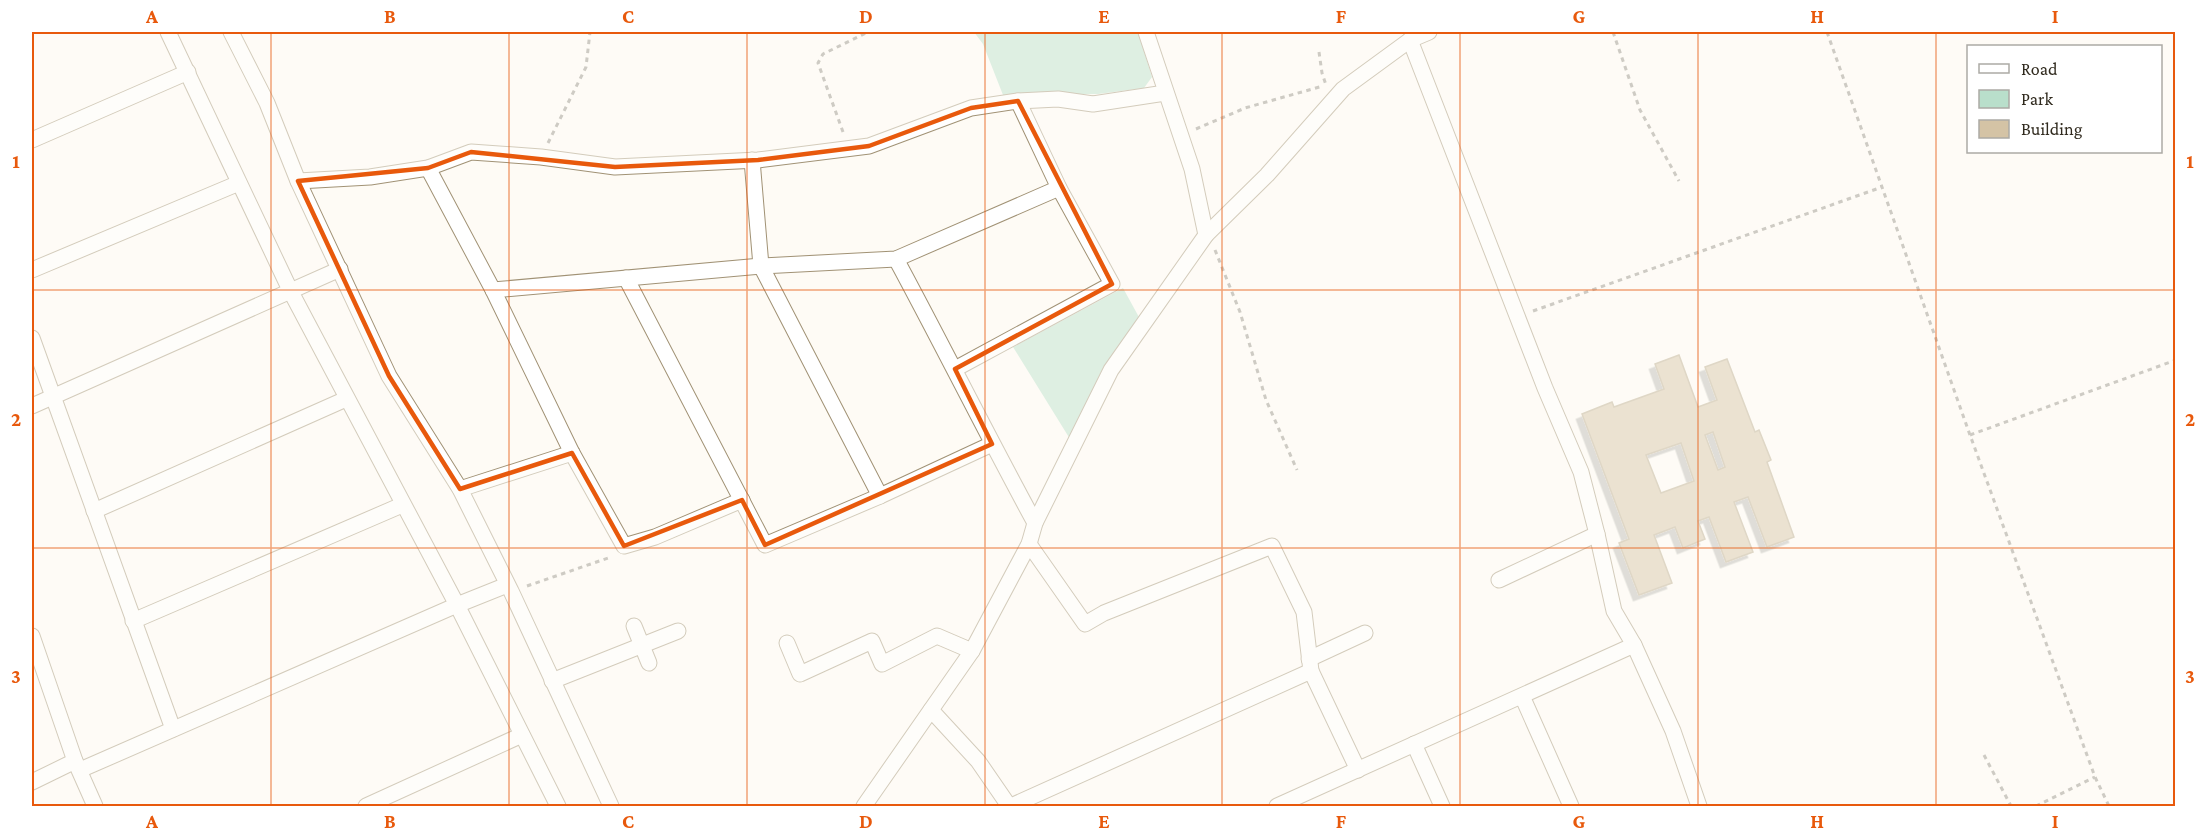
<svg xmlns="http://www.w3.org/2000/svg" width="2207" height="838" viewBox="0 0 2207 838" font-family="'Crimson Pro',serif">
	<defs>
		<filter id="shadow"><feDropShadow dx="-5.5" dy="5.5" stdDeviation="0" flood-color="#0004"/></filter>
	</defs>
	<rect width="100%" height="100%" fill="#fefbf5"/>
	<g fill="#b9dfcb">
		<polygon points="974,32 1138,32 1152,77 1144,88 1098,94 1003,95 983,44"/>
		<polygon points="1123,288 1140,319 1101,372 1070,439 1013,347"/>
	</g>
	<path fill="#d4c3a5" stroke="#baaa8c" stroke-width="1.5" fill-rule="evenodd" filter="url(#shadow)" d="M1679 355 1698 407 1717 400 1705 367 1727 359 1755 432 1759 430 1771 460 1767 462 1794 537 1767 547 1748 497 1734 502 1753 552 1726 562 1709 517 1698 521 1705 539 1683 548 1675 527 1654 535 1672 583 1639 595 1619 543 1629 539 1582 414 1612 402 1614 407 1664 389 1655 364ZM1713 432 1725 467 1718 470 1705 435ZM1681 443 1694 481 1661 493 1646 455Z"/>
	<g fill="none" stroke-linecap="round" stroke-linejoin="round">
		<g stroke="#a19275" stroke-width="17">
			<g id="street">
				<polyline points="168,32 291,292 457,605 558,806"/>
				<polyline points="231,32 267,103 298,181 389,376 460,489 511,591 611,806"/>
				<polyline points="1146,32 1192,169 1206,235"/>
				<polyline points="1410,40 1545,388 1581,472 1597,534 1614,611 1634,645 1673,731 1699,806"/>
				<polyline points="32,140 188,72"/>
				<polyline points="752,160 761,266 880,496"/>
				<polyline points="428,168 493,290 572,453 624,546 655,537 742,500"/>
				<polyline points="298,181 370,177 428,168 471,152 541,157 615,167 758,160 869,146 971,108 1018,101 1058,99 1093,104 1165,93"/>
				<path d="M896 259C943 346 987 435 1035 523"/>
				<polyline points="32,270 239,183"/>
				<polyline points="626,278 765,545 880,496 992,444"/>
				<polyline points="493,290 761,266 896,259 1059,188"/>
				<polyline points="32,338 173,729"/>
				<polyline points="955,369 1112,284 1059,188 1018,101"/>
				<polyline points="32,406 340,269"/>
				<polyline points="460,489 572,453"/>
				<polyline points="94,511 346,399"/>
				<polyline points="1029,544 1085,624 1104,613 1272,546 1304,612 1311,671"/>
				<polyline points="1499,580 1597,534"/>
				<polyline points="133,621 402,505"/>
				<polyline points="634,626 649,663"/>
				<polyline points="32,636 75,761 95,806"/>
				<polyline points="787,643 800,674 872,641 882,664 937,636 972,651"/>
				<polyline points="1309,659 1365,633"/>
				<polyline points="552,681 678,631"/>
				<polyline points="1522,696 1571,806"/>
				<polyline points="931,710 978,761 1009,806"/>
				<polyline points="1414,744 1442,806"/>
				<polyline points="80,770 457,605 507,585"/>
				<polyline points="32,782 75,761"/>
				<polyline points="366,806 522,735"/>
				<polyline points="864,806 972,651 1029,544 1035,523 1111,370 1206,235 1267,175 1343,89 1410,40 1429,32"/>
				<polyline points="1011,806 1311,671 1358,770"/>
				<polyline points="1277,806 1634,645"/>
			</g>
		</g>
		<g stroke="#959087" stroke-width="3" stroke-dasharray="4.5 4.5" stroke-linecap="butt">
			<polyline points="1613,32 1640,110 1679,181"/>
			<polyline points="1827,32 1970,435 2095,777 2109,806"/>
			<polyline points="1319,52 1322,73 1326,85"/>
			<polyline points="1196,129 1245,108 1323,86"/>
			<polyline points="843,132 818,63 823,54 868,32"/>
			<polyline points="548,143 586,67 590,32"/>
			<polyline points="1215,250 1240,312 1266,400 1297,470"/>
			<polyline points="1533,311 1882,187"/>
			<polyline points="1970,435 2176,360"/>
			<polyline points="527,586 611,557"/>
			<polyline points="1984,755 2011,806"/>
			<polyline points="2036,806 2095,777"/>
		</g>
		<use href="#street" stroke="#fff" stroke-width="15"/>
	</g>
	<path d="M0 0H2207V838H0ZM1018 101 1112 284 955 369 992 444 765 545 742 500 624 546 572 453 460 489 389 376 298 181 428 168 471 152 615 167 758 160 869 146 971 108Z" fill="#fefbf5" fill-opacity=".55" fill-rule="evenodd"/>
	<path fill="none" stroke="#e8590c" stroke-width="4.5" stroke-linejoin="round" d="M1018 101 1112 284 955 369 992 444 765 545 742 500 624 546 572 453 460 489 389 376 298 181 428 168 471 152 615 167 758 160 869 146 971 108Z"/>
	<path fill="none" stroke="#e8590c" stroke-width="1.5" stroke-opacity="0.55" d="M271 32V806M509 32V806M747 32V806M985 32V806M1222 32V806M1460 32V806M1698 32V806M1936 32V806M32 290H2176M32 548H2176"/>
	<rect width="2207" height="838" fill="none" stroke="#ffffff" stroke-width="66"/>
	<rect x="1967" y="45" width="195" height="108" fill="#ffffff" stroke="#acaaa5" stroke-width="1.5"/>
	<rect x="1979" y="64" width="30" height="9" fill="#ffffff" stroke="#acaaa5" stroke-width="1.5"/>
	<text x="2021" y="75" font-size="18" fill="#302a1e">Road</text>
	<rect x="1979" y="90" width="30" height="18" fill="#b9dfcb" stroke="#acaaa5" stroke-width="1.5"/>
	<text x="2021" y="105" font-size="18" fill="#302a1e">Park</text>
	<rect x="1979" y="120" width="30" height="18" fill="#d4c3a5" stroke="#acaaa5" stroke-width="1.5"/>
	<text x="2021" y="135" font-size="18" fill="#302a1e">Building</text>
	<rect x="33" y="33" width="2141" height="772" fill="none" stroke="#e8590c" stroke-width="2"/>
	<g font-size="20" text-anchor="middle" font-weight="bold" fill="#e8590c">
		<text x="152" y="23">A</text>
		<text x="390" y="23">B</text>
		<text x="628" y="23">C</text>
		<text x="866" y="23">D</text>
		<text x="1104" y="23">E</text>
		<text x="1341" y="23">F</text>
		<text x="1579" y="23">G</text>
		<text x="1817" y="23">H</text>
		<text x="2055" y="23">I</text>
		<text x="16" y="168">1</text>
		<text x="2190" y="168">1</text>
		<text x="16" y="426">2</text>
		<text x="2190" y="426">2</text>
		<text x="16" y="683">3</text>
		<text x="2190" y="683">3</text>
		<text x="152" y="828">A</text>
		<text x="390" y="828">B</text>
		<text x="628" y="828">C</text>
		<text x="866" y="828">D</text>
		<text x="1104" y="828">E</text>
		<text x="1341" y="828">F</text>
		<text x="1579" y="828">G</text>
		<text x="1817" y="828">H</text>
		<text x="2055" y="828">I</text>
	</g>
</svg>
